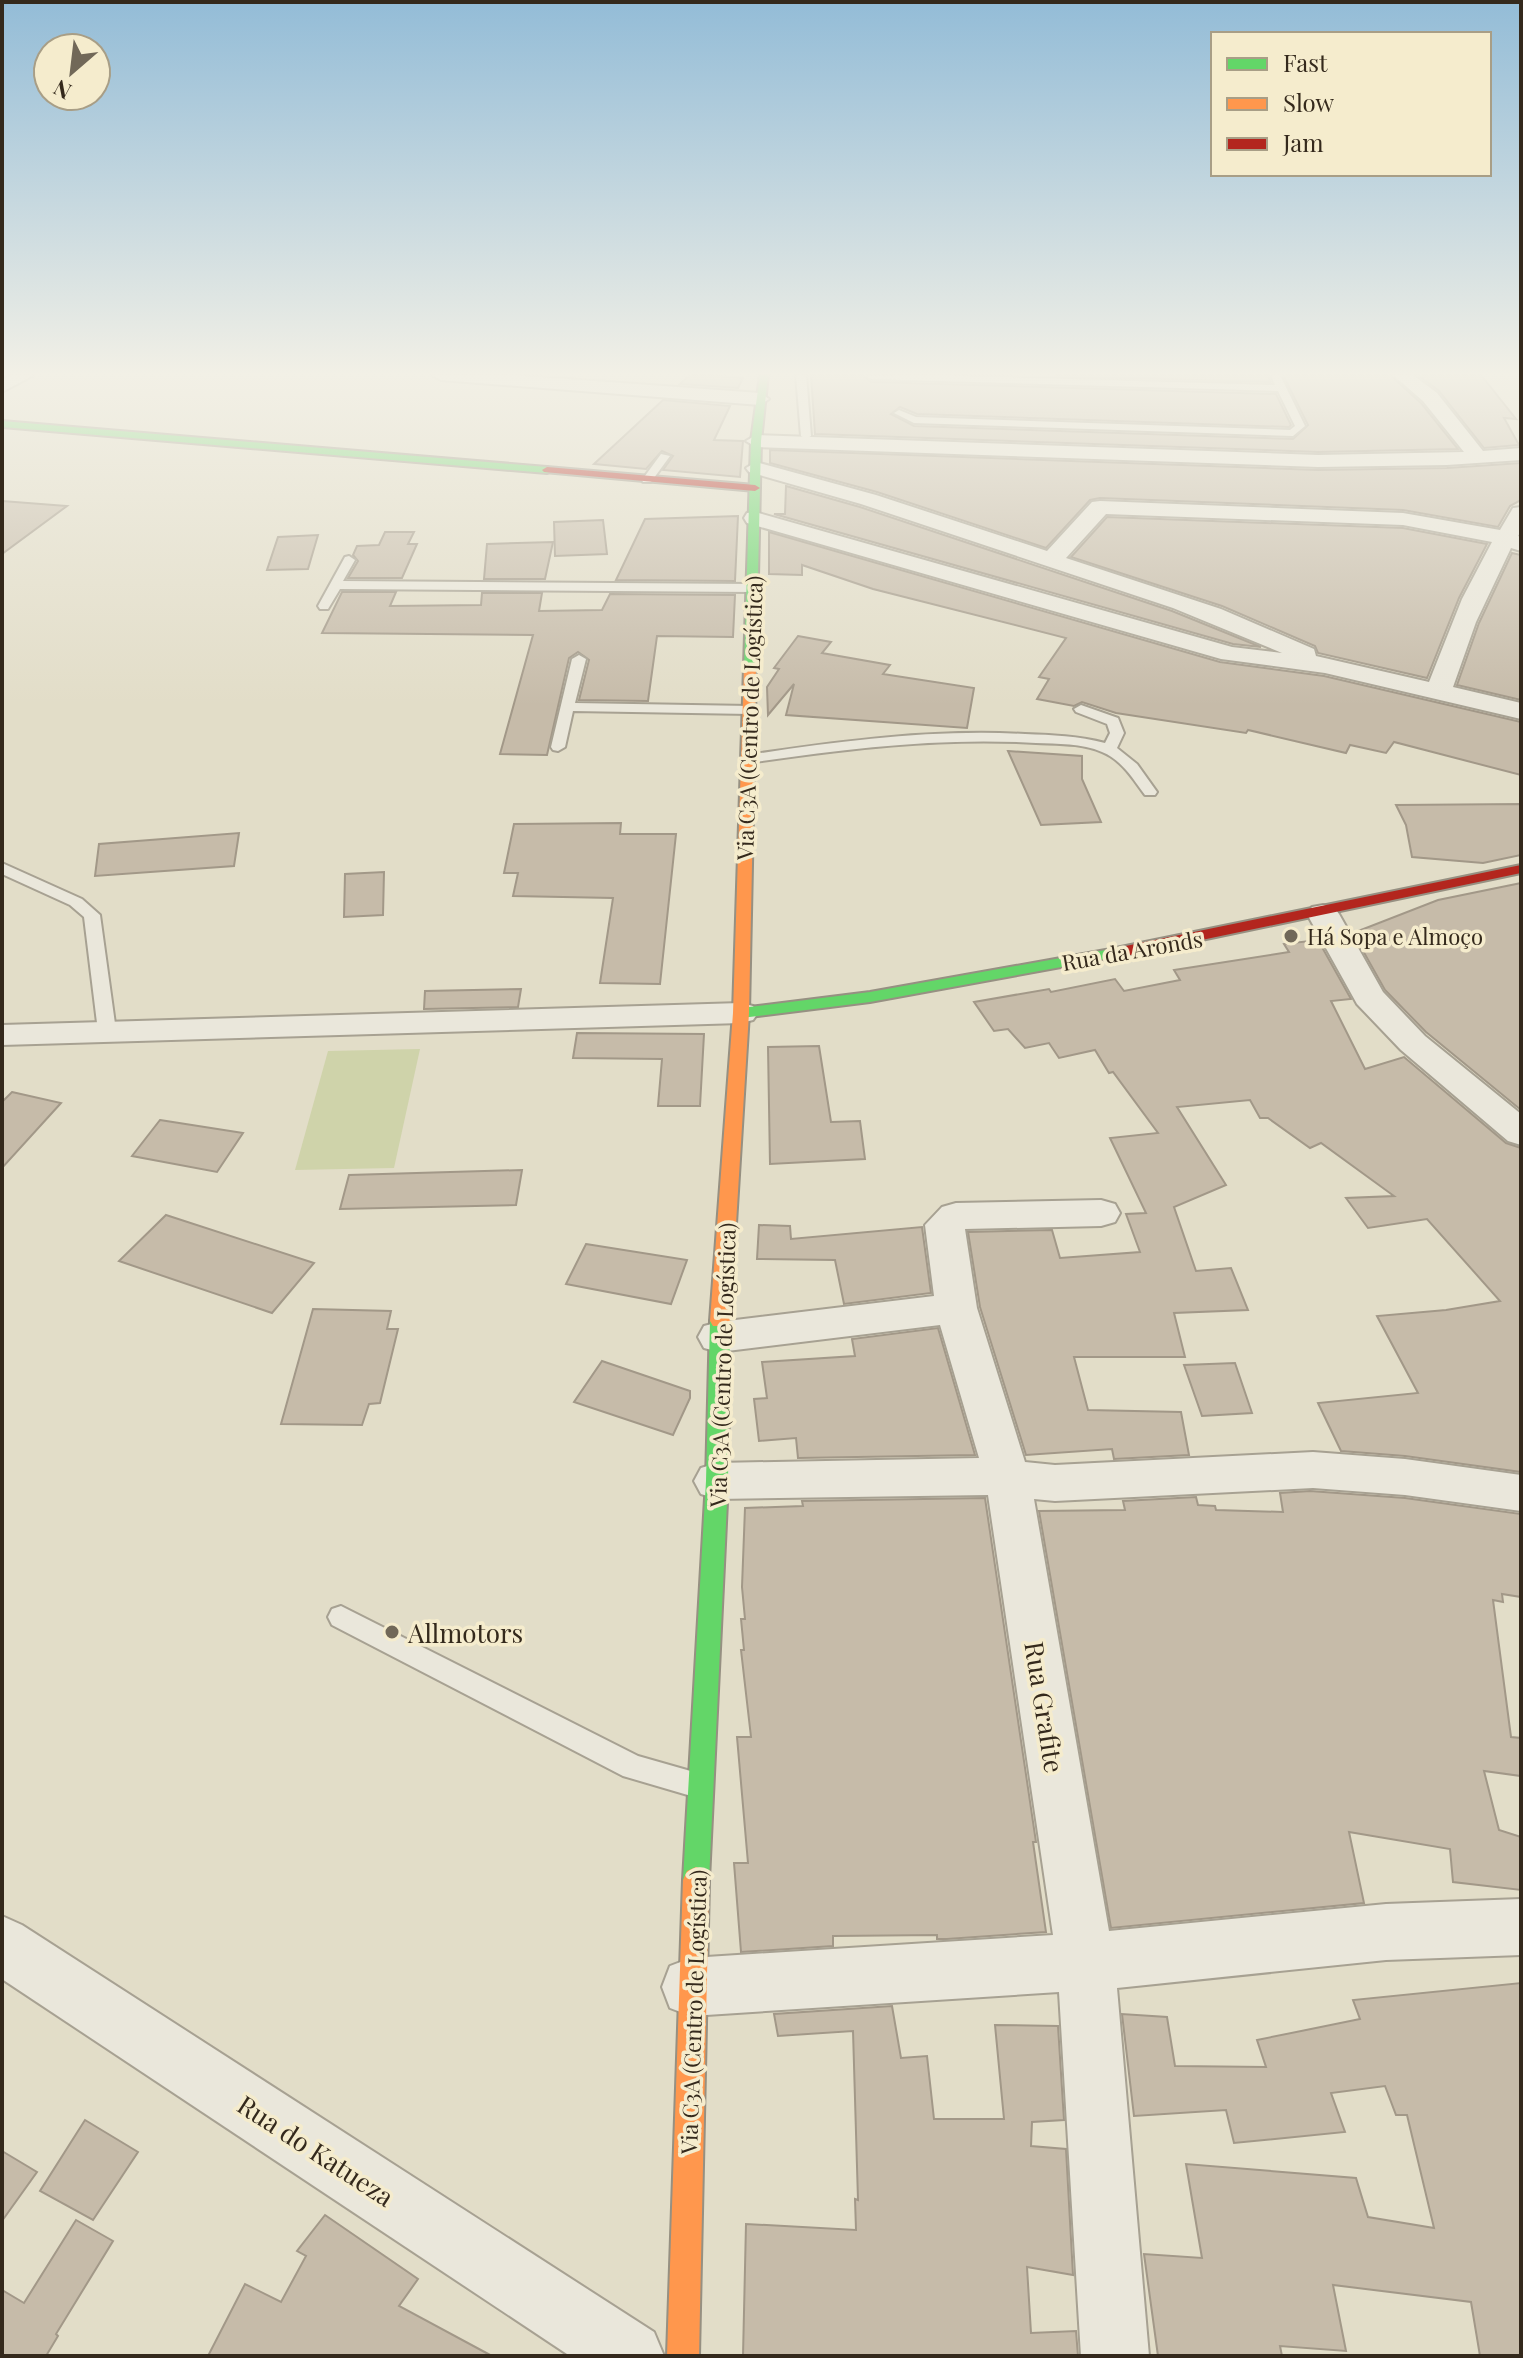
<svg xmlns="http://www.w3.org/2000/svg" width="1523" height="2358" viewBox="0 0 1523 2358" font-family="'Playfair Display',serif">
	<rect width="100%" height="100%" fill="#e2ddc8"/>
	<polygon fill="#cfd3aa" points="420,1049 394,1168 295,1170 328,1051"/>
	<g fill="#c6bba9" stroke="#a29888" stroke-width="2">
		<polygon points="690,375 710,375 743,378 738,388 680,384"/>
		<polygon points="811,375 863,375 871,382 1276,394 1291,425 1289,427 917,414 900,407 891,414 914,426 1293,439 1308,425 1283,375 1390,375 1421,403 1458,449 1318,452 815,434"/>
		<polygon points="1055,375 1268,375 1270,382 1055,376"/>
		<polygon points="1418,375 1481,375 1516,419 1504,418 1519,445 1484,448 1439,391"/>
		<polygon points="663,400 730,406 714,440 743,441 740,477 663,470 673,456 662,451 646,469 594,464"/>
		<polygon points="770,450 1318,470 1447,468 1521,463 1521,500 1510,506 1498,527 1403,510 1100,498 1090,500 1046,548 877,492 770,463"/>
		<polygon points="786,486 860,507 1172,611 1261,647 1233,644 774,514 785,514"/>
		<polygon points="2,501 67,506 2,554"/>
		<polygon points="738,516 735,581 616,580 645,519"/>
		<polygon points="1107,517 1403,528 1487,544 1459,598 1427,678 1318,653 1315,646 1222,606 1071,557"/>
		<polygon points="603,520 607,554 555,556 554,522"/>
		<polygon points="385,532 414,532 408,544 417,544 402,578 348,578 358,561 353,555 357,546 379,545"/>
		<polygon points="769,532 1220,662 1324,676 1521,722 1521,775 1394,742 1386,753 1350,745 1346,753 1248,730 1246,733 1116,713 1082,702 1074,706 1037,699 1049,679 1039,677 1066,638 873,589 802,565 802,575 769,574"/>
		<polygon points="318,535 308,569 267,570 278,537"/>
		<polygon points="553,542 545,579 484,579 487,544"/>
		<polygon points="1512,553 1521,555 1521,700 1457,685 1479,623"/>
		<polygon points="342,592 396,592 390,606 481,605 482,593 542,593 539,611 602,610 610,594 735,595 733,637 657,636 648,701 579,700 589,660 578,652 569,658 547,755 500,754 533,635 322,633"/>
		<polygon points="798,636 831,642 822,653 890,665 883,674 974,688 967,728 786,715 794,684 768,715 767,687 779,669 774,668"/>
		<polygon points="1008,751 1082,756 1082,779 1101,822 1041,825"/>
		<polygon points="1521,804 1521,855 1483,863 1412,857 1406,825 1396,805"/>
		<polygon points="621,823 620,834 676,834 660,984 600,983 613,898 513,896 518,873 504,873 514,824"/>
		<polygon points="239,833 234,866 95,876 99,844"/>
		<polygon points="384,872 383,915 344,917 345,874"/>
		<polygon points="1521,883 1521,1110 1426,1032 1385,990 1353,933 1438,900"/>
		<polygon points="1318,940 1351,999 1331,1001 1365,1069 1404,1057 1506,1143 1521,1148 1521,1472 1405,1456 1341,1451 1318,1403 1418,1393 1377,1316 1446,1310 1500,1301 1427,1219 1368,1228 1346,1198 1394,1196 1321,1143 1310,1148 1268,1118 1260,1118 1250,1100 1177,1107 1226,1185 1174,1207 1196,1271 1231,1268 1248,1310 1174,1313 1185,1357 1074,1357 1088,1410 1181,1412 1189,1455 1114,1459 1112,1449 1026,1455 980,1307 968,1232 1052,1230 1060,1258 1140,1252 1126,1214 1146,1213 1110,1138 1158,1133 1113,1072 1109,1073 1095,1050 1059,1058 1049,1043 1025,1048 1008,1029 994,1031 974,1002 1049,989 1051,992 1115,979 1124,991 1180,980 1174,970 1289,952 1284,944"/>
		<polygon points="521,989 518,1007 424,1009 425,991"/>
		<polygon points="577,1033 704,1034 700,1106 658,1106 662,1059 573,1058"/>
		<polygon points="819,1046 831,1122 860,1121 865,1159 770,1164 768,1047"/>
		<polygon points="12,1092 61,1103 2,1168 2,1102"/>
		<polygon points="160,1120 243,1133 217,1172 132,1156"/>
		<polygon points="522,1170 516,1205 340,1209 349,1175"/>
		<polygon points="166,1215 314,1263 272,1313 119,1261"/>
		<polygon points="759,1225 790,1226 791,1239 922,1227 931,1293 844,1304 835,1260 757,1259"/>
		<polygon points="586,1244 687,1260 671,1304 566,1284"/>
		<polygon points="313,1309 391,1311 387,1329 398,1329 380,1403 369,1404 362,1425 281,1424"/>
		<polygon points="938,1328 975,1455 798,1458 796,1438 759,1441 754,1399 767,1398 762,1362 855,1356 852,1339"/>
		<polygon points="602,1361 690,1391 690,1398 673,1435 574,1402"/>
		<polygon points="1235,1363 1252,1413 1202,1416 1184,1365"/>
		<polygon points="1310,1491 1405,1498 1521,1514 1521,1597 1502,1594 1503,1602 1493,1600 1511,1737 1521,1738 1521,1776 1484,1771 1499,1830 1521,1837 1521,1890 1453,1882 1450,1849 1349,1832 1364,1903 1111,1928 1039,1511 1125,1510 1123,1501 1196,1497 1198,1505 1215,1506 1216,1510 1283,1512 1280,1493"/>
		<polygon points="985,1498 1036,1842 1033,1842 1046,1932 947,1939 937,1939 937,1935 833,1936 833,1946 741,1952 734,1863 748,1863 737,1737 751,1737 741,1650 744,1650 741,1619 745,1619 742,1587 745,1508 803,1506 802,1501"/>
		<polygon points="1521,1983 1521,2356 1480,2356 1471,2302 1333,2285 1346,2351 1280,2346 1282,2356 1158,2356 1144,2254 1202,2258 1186,2164 1356,2178 1368,2217 1434,2228 1407,2115 1396,2115 1385,2086 1331,2093 1345,2132 1234,2143 1226,2110 1134,2116 1122,2014 1167,2017 1175,2066 1266,2067 1257,2040 1360,2019 1353,2000"/>
		<polygon points="892,2006 901,2058 927,2056 934,2119 1004,2119 995,2025 1058,2026 1064,2120 1032,2122 1031,2146 1066,2149 1073,2275 1027,2267 1031,2333 1076,2331 1078,2356 743,2356 746,2224 856,2230 855,2199 858,2200 853,2031 778,2036 774,2014"/>
		<polygon points="85,2120 138,2152 93,2220 40,2191"/>
		<polygon points="2,2151 37,2172 2,2221"/>
		<polygon points="325,2215 418,2279 399,2306 492,2356 208,2356 245,2284 281,2302 306,2256 297,2251"/>
		<polygon points="76,2220 113,2241 56,2334 58,2336 46,2356 2,2356 2,2290 24,2303"/>
	</g>
	<g fill="none" stroke-linecap="round" stroke-linejoin="round">
		<g stroke="#a7a192" stroke-width="4">
			<g id="lane">
				<polygon points="796,375 806,375 811,436 806,439 801,436"/>
				<polygon points="932,375 1275,385 1271,376 1280,375 1305,426 1293,436 914,423 894,413 899,410 916,417 1290,430 1295,426 1278,391 871,379 866,376"/>
				<polygon points="661,454 670,456 651,482 643,482 642,480"/>
				<polygon points="349,556 355,560 343,581 753,584 759,588 753,592 340,589 328,609 320,609 318,606 345,557"/>
				<polygon points="579,655 586,659 575,703 750,706 757,710 750,714 573,711 565,747 558,751 553,750 551,747 572,659"/>
				<path d="M1081 705 1118 718 1124 733 1117 748 1137 764 1157 792 1155 795H1145C1133 779 1122 760 1102 752 1082 743 1057 744 1036 743 939 737 844 749 748 763L741 759 748 755C840 741 932 729 1025 734 1052 735 1079 736 1105 743L1110 733 1107 724 1076 712 1074 709Z"/>
				<polygon points="2,863 82,899 100,915 116,1031 113,1035 101,1035 98,1031 84,917 70,905 2,874"/>
				<polygon points="341,1606 638,1756 708,1776 712,1785 708,1794 698,1798 623,1776 332,1625 328,1617 332,1609"/>
			</g>
		</g>
		<g stroke="#a7a192" stroke-width="4">
			<g id="street">
				<polygon points="11,375 34,375 2,392 2,380"/>
				<polygon points="432,375 512,375 760,393 769,399 760,405 441,380"/>
				<polygon points="1393,375 1413,375 1437,393 1483,451 1521,448 1521,460 1447,465 1318,467 756,447 746,441 756,435 1318,455 1464,452 1423,401"/>
				<path d="M756 462 876 495 1047 551 1092 502 1100 501 1403 513 1500 530 1513 508 1521 507V531L1518 536 1521 537V551L1511 548 1476 622 1453 687 1521 703V719L1325 673 1221 659 747 523 744 518 747 513 755 512 1232 647 1282 653 1173 608 861 504 749 472 746 468ZM1106 514 1403 525 1492 542 1462 599 1429 682 1316 656 1314 649 1221 609 1066 558Z"/>
				<polygon points="1323,905 1334,907 1339,914 1383,992 1425,1036 1521,1114 1521,1145 1508,1141 1401,1050 1357,1004 1307,914 1312,907"/>
				<polygon points="741,1003 753,1006 758,1013 753,1020 741,1023 2,1045 2,1025"/>
				<polygon points="1101,1200 1115,1204 1120,1213 1115,1222 1101,1226 965,1229 977,1308 1025,1462 1055,1465 1313,1452 1405,1459 1521,1475 1521,1511 1405,1495 1313,1488 1055,1501 1034,1499 1109,1931 1386,1904 1521,1899 1521,1955 1386,1960 1117,1988 1149,2356 1081,2356 1059,1992 691,2016 670,2008 662,1987 670,1966 691,1958 1053,1935 988,1495 717,1499 701,1494 694,1481 701,1468 717,1463 979,1458 940,1325 719,1352 704,1348 698,1337 704,1326 719,1322 934,1296 925,1225 942,1207 956,1203"/>
				<polygon points="2,1916 22,1925 654,2332 664,2356 570,2356 2,1979"/>
			</g>
		</g>
		<g stroke="#969082" stroke-width="4">
			<g id="fast">
				<polygon points="760,375 768,375 761,441 756,667 750,671 744,667 751,441"/>
				<polygon points="2,421 547,467 552,470 547,473 2,427"/>
				<polygon points="1111,949 1116,951 1116,957 870,1002 741,1018 733,1013 741,1008 870,992"/>
				<polygon points="720,1314 727,1316 730,1321 728,1481 709,1880 705,1889 696,1893 687,1889 683,1880 706,1481 710,1321 713,1316"/>
			</g>
		</g>
		<g stroke="#969082" stroke-width="4">
			<g id="slow">
				<polygon points="750,663 756,667 749,1013 730,1321 727,1326 713,1326 710,1321 733,1013 744,667"/>
				<polygon points="696,1867 705,1871 709,1880 699,2356 667,2356 683,1880 687,1871"/>
			</g>
		</g>
		<g stroke="#969082" stroke-width="4">
			<g id="jam">
				<polygon points="547,467 755,485 760,488 755,491 544,472 542,470"/>
				<polygon points="1521,865 1521,873 1111,959 1103,954 1111,949"/>
			</g>
		</g>
		<use href="#lane" fill="#eae7db" fill-rule="evenodd"/>
		<use href="#street" fill="#eae7db" fill-rule="evenodd"/>
		<use href="#fast" fill="#63d668" fill-rule="evenodd"/>
		<use href="#slow" fill="#ff974d" fill-rule="evenodd"/>
		<use href="#jam" fill="#b3261e" fill-rule="evenodd"/>
	</g>
	<linearGradient id="sky" x2="0" y2="1"><stop stop-color="#93bcd7"/><stop offset="0.53" stop-color="#f2f0e6"/><stop offset="1" stop-color="#f2f0e6" stop-opacity="0"/></linearGradient>
	<rect width="1523" height="705" fill="url(#sky)"/>
	<g fill="#716858" stroke="#f5eccd" stroke-width="3">
		<circle cx="1291" cy="936" r="8"/>
		<circle cx="392" cy="1632" r="8"/>
	</g>
	<g text-anchor="middle" dominant-baseline="central" stroke-width="7" stroke-linejoin="round" paint-order="stroke">
		<g font-size="22" fill="#34291c" stroke="#f5eccd">
			<text transform="translate(749 718) rotate(-88)">Via C3A (Centro de Logística)</text>
			<text transform="translate(1132 950) rotate(-10)">Rua da Aronds</text>
			<text transform="translate(722 1365) rotate(-88)">Via C3A (Centro de Logística)</text>
			<text transform="translate(693 2012) rotate(-88)">Via C3A (Centro de Logística)</text>
		</g>
		<g font-size="22" fill="#34291c" stroke="#f5eccd" text-anchor="start">
			<text x="1307" y="936">Há Sopa e Almoço</text>
		</g>
		<g font-size="26" fill="#34291c" stroke="#f5eccd" text-anchor="start">
			<text x="408" y="1632">Allmotors</text>
		</g>
		<g font-size="26" fill="#34291c" stroke="#f5eccd">
			<text transform="translate(1045 1707) rotate(81)">Rua Grafite</text>
			<text transform="translate(316 2150) rotate(33)">Rua do Katueza</text>
		</g>
	</g>
	<rect width="1523" height="2358" fill="none" stroke="#34291c" stroke-width="8"/>
	<rect x="1211" y="32" width="280" height="144" fill="#f5eccd" stroke="#a89e86" stroke-width="2"/>
	<rect x="1227" y="58" width="40" height="12" fill="#63d668" stroke="#a89e86" stroke-width="2"/>
	<text x="1283" y="72" font-size="24" fill="#34291c">Fast</text>
	<rect x="1227" y="98" width="40" height="12" fill="#ff974d" stroke="#a89e86" stroke-width="2"/>
	<text x="1283" y="112" font-size="24" fill="#34291c">Slow</text>
	<rect x="1227" y="138" width="40" height="12" fill="#b3261e" stroke="#a89e86" stroke-width="2"/>
	<text x="1283" y="152" font-size="24" fill="#34291c">Jam</text>
	<g transform="translate(72 72) rotate(208)"><circle r="38" fill="#f5eccd" stroke="#a89e86" stroke-width="2"/>
	<path d="M0-6L14 30L0 20L-14 30Z" fill="#716858"/>
	<text y="-12" font-size="22" font-weight="bold" text-anchor="middle" fill="#34291c">N</text>
	</g>
</svg>
